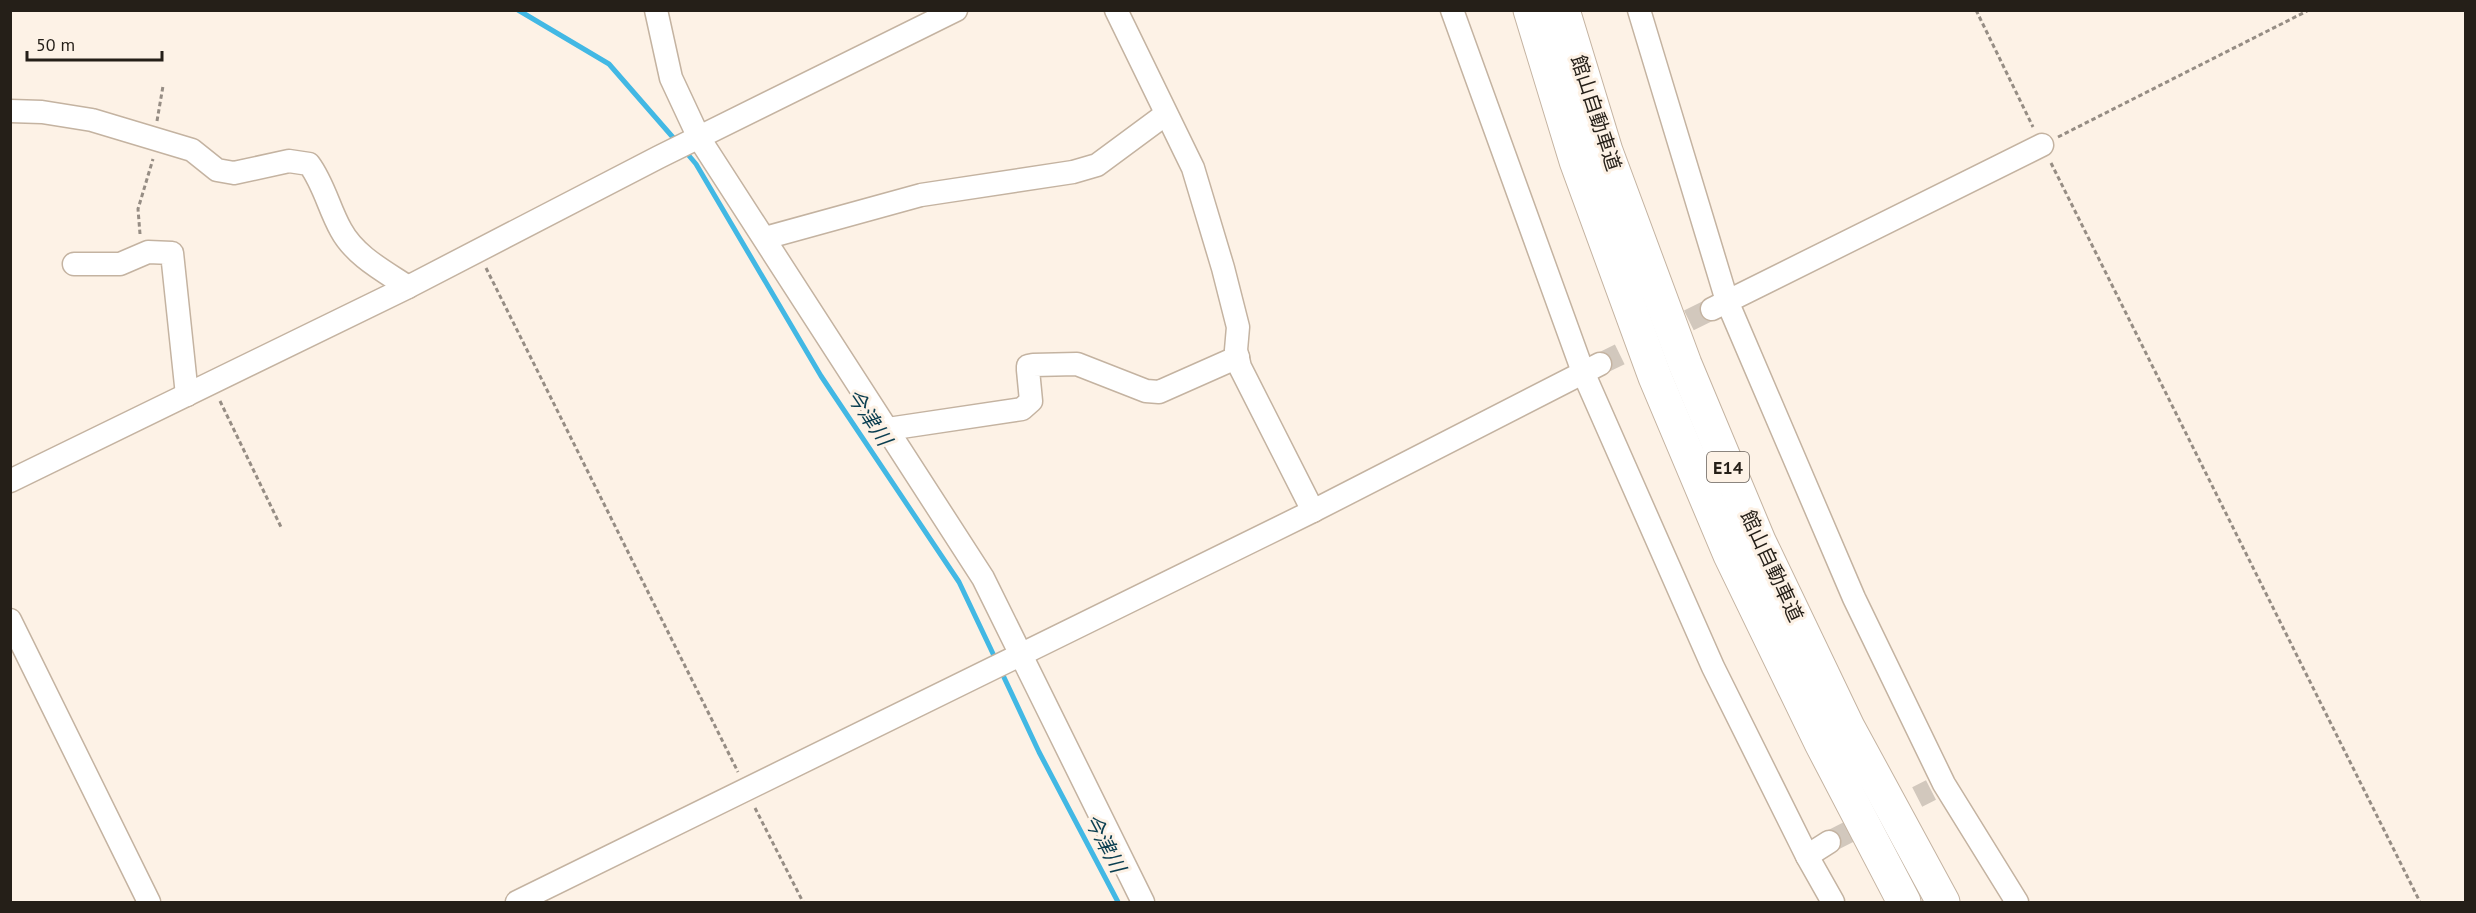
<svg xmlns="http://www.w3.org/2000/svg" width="2476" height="913" viewBox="0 0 2476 913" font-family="'PT Sans','Noto Sans JP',sans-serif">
	<rect width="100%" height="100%" fill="#fdf2e6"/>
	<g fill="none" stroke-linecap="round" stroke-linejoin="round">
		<g stroke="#42b8e4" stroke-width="5">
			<polyline points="518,10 609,64 677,142"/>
			<polyline points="685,151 696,164 821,376 959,582 996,660"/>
			<polyline points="1001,671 1039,752 1118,902"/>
		</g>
		<g stroke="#d2c8bd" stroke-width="22" stroke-dasharray="22 11" stroke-linecap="butt">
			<polyline points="1600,364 1712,309"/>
			<polyline points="1829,842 1931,790"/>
		</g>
		<g stroke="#c4b3a1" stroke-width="25">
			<g id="minor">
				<polyline points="656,10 671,78 699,138 983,578 1143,902"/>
				<polyline points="1116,10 1193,168 1223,268 1238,327 1236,350 1240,367 1313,511"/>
				<polyline points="1452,10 1583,372 1713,667 1807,856 1833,902"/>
				<polyline points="1639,10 1727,301 1854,598 1944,784 2017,902"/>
				<path d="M10 111 42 112 92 120 192 150 217 170 234 173 289 161 309 164C324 184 329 209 341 230 355 256 384 271 408 287"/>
				<polyline points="765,238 921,195 1073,172 1097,165 1166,114"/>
				<polyline points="74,264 120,264 148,252 172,253 187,395"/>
				<polyline points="1712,309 2042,145"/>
				<polyline points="888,429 1022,409 1031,401 1028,370 1028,366 1033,365 1077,364 1146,391 1159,392 1238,357"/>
				<polyline points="10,481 408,287 659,157 956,10"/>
				<polyline points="10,620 149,902"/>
				<polyline points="1807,856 1829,842"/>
				<polyline points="517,902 1309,513 1600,364"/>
			</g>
		</g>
		<g stroke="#c4b3a1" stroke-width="35">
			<g id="highway">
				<polyline points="1530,10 1576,161 1655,377 1730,555 1821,743 1904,902"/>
				<polyline points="1563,10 1606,151 1685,364 1759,541 1848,727 1943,902"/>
			</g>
		</g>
		<g stroke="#968d84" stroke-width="3" stroke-dasharray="4.5 3" stroke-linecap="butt">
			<polyline points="1976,10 2033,127"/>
			<polyline points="157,121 163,86"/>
			<polyline points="2058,137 2309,10"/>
			<polyline points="2051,163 2420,902"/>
			<polyline points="140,234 138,209 153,159"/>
			<polyline points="486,268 738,772"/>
			<polyline points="220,401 282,529"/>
			<polyline points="755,808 803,902"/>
		</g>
		<use href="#minor" stroke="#fff" stroke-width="22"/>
		<use href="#highway" stroke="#fff" stroke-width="33"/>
	</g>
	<g text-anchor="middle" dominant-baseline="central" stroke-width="6" stroke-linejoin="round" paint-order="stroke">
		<rect fill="#fdf2e6" stroke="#665e56" stroke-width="1.5" x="1707" y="452" width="42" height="30" rx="4.5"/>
		<g font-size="18" font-weight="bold" fill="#251f18">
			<text x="1728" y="467">E14</text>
		</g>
		<g font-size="20" fill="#251f18" stroke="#fdf2e6">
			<text transform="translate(1596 113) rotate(72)">館山自動車道</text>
			<text transform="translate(1772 566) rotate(65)">館山自動車道</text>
		</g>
		<g font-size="21" font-style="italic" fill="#0a3e50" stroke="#fdf2e6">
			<text transform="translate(869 417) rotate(56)">今津川</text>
			<text transform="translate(1105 843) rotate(62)">今津川</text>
		</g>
	</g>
	<rect width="2476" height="913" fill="none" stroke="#251f18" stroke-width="24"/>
	<path d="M27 51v9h135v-9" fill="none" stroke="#251f18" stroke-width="3"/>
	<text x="36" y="51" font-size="18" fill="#251f18" stroke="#fdf2e6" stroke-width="4.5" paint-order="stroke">50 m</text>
</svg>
